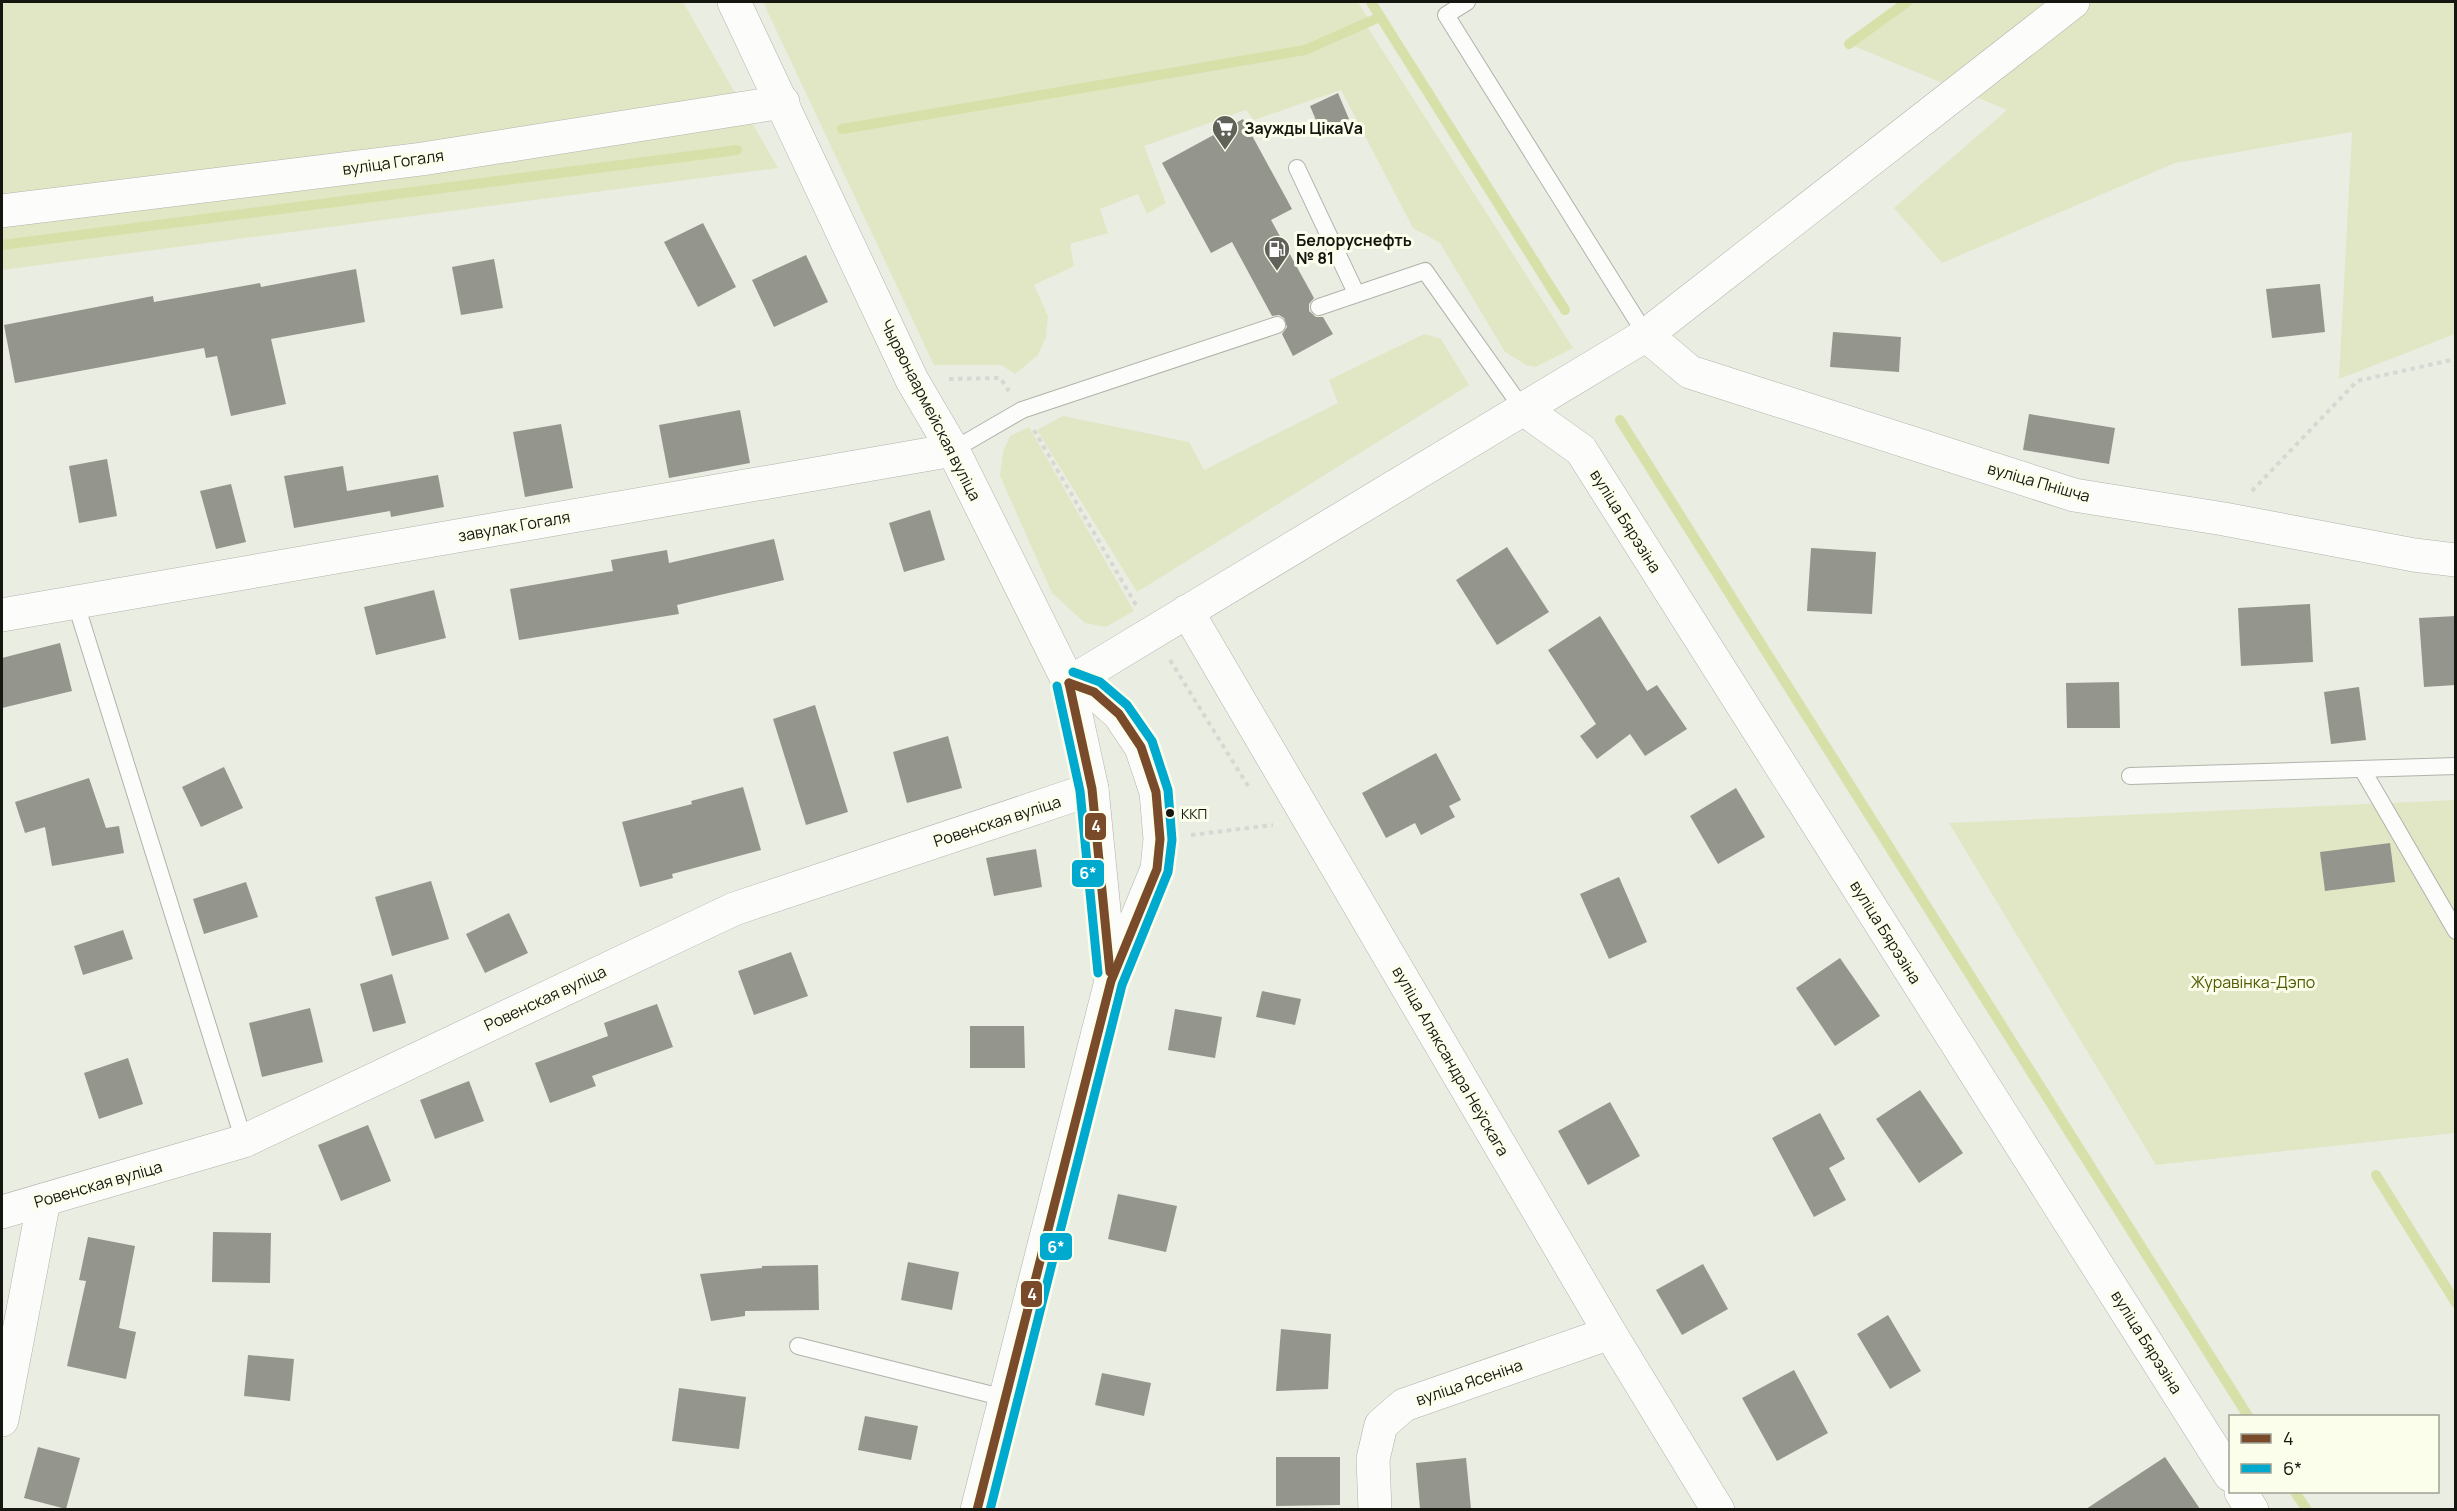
<svg xmlns="http://www.w3.org/2000/svg" width="2457" height="1511" viewBox="0 0 2457 1511" font-family="Manrope,sans-serif">
	<rect width="100%" height="100%" fill="#eaede2"/>
	<g fill="#e1e7c5">
		<polygon points="2,2 683,2 778,168 2,270"/>
		<polygon points="763,2 1358,2 1370,22 1368,28 1573,348 1535,367 1526,365 1505,352 1440,243 1413,228 1341,90 1254,120 1246,110 1144,146 1166,203 1147,214 1138,194 1100,209 1108,233 1070,244 1074,266 1034,285 1048,316 1046,337 1038,355 1015,374 1001,365 934,365"/>
		<polygon points="1907,2 2455,2 2455,334 2339,379 2352,132 2175,163 1942,263 1894,208 2007,110 1849,44"/>
		<polygon points="1424,334 1441,339 1469,385 1137,592 1037,430 1063,416 1189,442 1204,470 1338,403 1329,380"/>
		<polygon points="1029,427 1134,611 1106,627 1085,623 1052,593 1000,476 1003,452 1010,436"/>
		<polygon points="2455,800 2455,1133 2156,1165 1949,823"/>
	</g>
	<g fill="none" stroke-linecap="round" stroke-linejoin="round">
		<g stroke="#d7e0a9" stroke-width="10">
			<polyline points="1371,2 1565,310"/>
			<polyline points="1849,44 1907,2"/>
			<polyline points="842,129 1305,50 1380,17"/>
			<polyline points="2,245 737,150"/>
			<polyline points="1620,420 2248,1416"/>
			<polyline points="2376,1175 2456,1303"/>
			<polyline points="2295,1492 2307,1510"/>
		</g>
	</g>
	<g fill="#94968d">
		<polygon points="1338,93 1349,119 1321,132 1310,106"/>
		<polygon points="1243,119 1292,209 1271,220 1314,298 1309,304 1309,311 1316,317 1323,317 1333,334 1293,356 1282,334 1287,327 1284,318 1279,315 1272,316 1232,242 1211,253 1162,163"/>
		<polygon points="703,223 736,287 698,307 664,242"/>
		<polygon points="806,255 828,302 774,327 752,280"/>
		<polygon points="494,259 503,308 461,315 452,267"/>
		<polygon points="356,269 365,322 271,339 286,404 231,416 217,356 206,358 204,348 15,383 4,325 153,296 154,302 260,283 261,287"/>
		<polygon points="2320,284 2325,332 2272,338 2266,289"/>
		<polygon points="1833,332 1901,337 1899,372 1830,367"/>
		<polygon points="740,410 750,463 669,478 659,425"/>
		<polygon points="2029,414 2115,428 2109,464 2023,450"/>
		<polygon points="561,424 573,488 525,497 513,432"/>
		<polygon points="107,459 117,516 79,523 69,466"/>
		<polygon points="343,466 347,491 438,475 444,507 391,517 390,511 294,528 284,476"/>
		<polygon points="231,484 246,542 216,549 200,491"/>
		<polygon points="930,510 945,560 904,572 889,523"/>
		<polygon points="774,539 784,580 677,605 679,614 519,640 510,589 613,571 611,560 667,550 669,563"/>
		<polygon points="1507,547 1549,612 1497,645 1456,580"/>
		<polygon points="1811,548 1876,552 1872,614 1807,611"/>
		<polygon points="434,590 446,638 376,655 364,607"/>
		<polygon points="2310,604 2313,662 2241,666 2238,608"/>
		<polygon points="1600,616 1647,691 1657,685 1687,729 1645,756 1630,734 1597,759 1580,736 1596,724 1548,650"/>
		<polygon points="2456,616 2456,685 2424,687 2419,618"/>
		<polygon points="60,643 72,691 2,708 2,658"/>
		<polygon points="2119,682 2120,728 2067,728 2066,683"/>
		<polygon points="2359,687 2366,740 2331,744 2324,692"/>
		<polygon points="815,705 848,812 806,825 773,719"/>
		<polygon points="948,736 962,788 907,803 893,752"/>
		<polygon points="1436,753 1461,800 1449,806 1455,817 1421,835 1415,823 1386,838 1362,793"/>
		<polygon points="224,767 243,808 201,827 182,787"/>
		<polygon points="89,778 106,828 119,826 124,853 52,866 45,827 25,833 15,802"/>
		<polygon points="743,787 761,850 672,874 673,878 640,887 622,822 692,804 691,801"/>
		<polygon points="1736,788 1765,837 1718,864 1690,816"/>
		<polygon points="2390,843 2395,882 2325,891 2320,852"/>
		<polygon points="1036,849 1042,887 994,896 986,858"/>
		<polygon points="1619,877 1647,942 1609,959 1580,894"/>
		<polygon points="431,881 449,939 392,956 375,897"/>
		<polygon points="246,882 258,917 204,934 193,899"/>
		<polygon points="509,913 528,953 485,973 466,934"/>
		<polygon points="123,930 133,959 83,975 74,946"/>
		<polygon points="791,952 808,996 754,1015 738,971"/>
		<polygon points="1840,958 1880,1016 1835,1046 1796,988"/>
		<polygon points="392,974 406,1023 373,1032 360,984"/>
		<polygon points="1262,991 1301,999 1295,1025 1256,1017"/>
		<polygon points="657,1004 673,1047 592,1076 596,1086 550,1103 535,1063 608,1036 604,1023"/>
		<polygon points="310,1008 323,1062 262,1077 249,1023"/>
		<polygon points="1175,1009 1222,1017 1215,1058 1168,1050"/>
		<polygon points="970,1026 1024,1026 1025,1068 970,1068"/>
		<polygon points="128,1058 143,1104 99,1119 84,1073"/>
		<polygon points="469,1081 484,1121 435,1139 420,1100"/>
		<polygon points="1920,1090 1963,1153 1919,1183 1876,1119"/>
		<polygon points="1610,1102 1640,1156 1588,1185 1558,1131"/>
		<polygon points="1820,1113 1845,1159 1829,1168 1846,1200 1814,1217 1772,1138"/>
		<polygon points="368,1125 391,1181 341,1201 318,1145"/>
		<polygon points="1118,1194 1177,1206 1166,1252 1108,1239"/>
		<polygon points="213,1232 271,1233 270,1283 212,1282"/>
		<polygon points="88,1237 135,1246 119,1328 136,1332 126,1379 67,1366 86,1281 79,1280"/>
		<polygon points="908,1262 959,1272 952,1310 901,1300"/>
		<polygon points="1703,1264 1728,1309 1682,1335 1656,1290"/>
		<polygon points="818,1265 819,1310 745,1311 745,1316 711,1321 700,1274 762,1268 762,1266"/>
		<polygon points="1888,1315 1921,1371 1890,1389 1857,1334"/>
		<polygon points="1281,1329 1331,1334 1328,1389 1276,1391"/>
		<polygon points="248,1355 294,1359 290,1401 244,1396"/>
		<polygon points="1794,1370 1828,1433 1777,1461 1742,1398"/>
		<polygon points="1102,1373 1151,1383 1144,1416 1095,1405"/>
		<polygon points="679,1388 746,1397 739,1449 672,1441"/>
		<polygon points="865,1416 918,1426 911,1460 858,1450"/>
		<polygon points="38,1447 80,1458 66,1509 24,1498"/>
		<polygon points="1276,1457 1340,1457 1340,1505 1276,1506"/>
		<polygon points="2165,1457 2200,1509 2086,1509"/>
		<polygon points="1466,1458 1471,1509 1420,1509 1416,1463"/>
	</g>
	<g fill="none" stroke-linecap="round" stroke-linejoin="round">
		<g stroke="#b1b3ab" stroke-width="18">
			<g id="lane">
				<polyline points="1467,2 1446,15 1646,335"/>
				<polyline points="1297,168 1356,293"/>
				<polyline points="1319,307 1425,271 1522,408"/>
				<polyline points="953,450 1022,410 1277,325"/>
				<polyline points="75,601 244,1141"/>
				<polyline points="2362,769 2456,931"/>
				<polyline points="2130,776 2456,766"/>
				<polyline points="798,1346 1005,1398"/>
			</g>
		</g>
		<g stroke="#b1b3ab" stroke-width="34">
			<g id="street">
				<polyline points="2,211 422,159 783,102"/>
				<polyline points="1646,335 2073,2"/>
				<polyline points="1522,408 1581,450 2230,1475"/>
				<polyline points="1187,611 1610,1333 1718,1510"/>
				<polyline points="2,615 953,450"/>
				<polyline points="1069,683 1646,335 1690,372 2074,495 2224,519 2414,555 2456,560"/>
				<polyline points="2,1212 244,1141 734,909 1092,789"/>
				<polyline points="2,1420 44,1200"/>
				<polyline points="2241,1492 2252,1510"/>
				<polyline points="1375,1510 1373,1459 1381,1425 1404,1405 1610,1333"/>
			</g>
		</g>
		<g stroke="#b1b3ab" stroke-width="34">
			<g id="secondary">
				<polyline points="734,2 912,380 953,450 1069,683 1092,789 1111,981"/>
				<polyline points="977,1510 1111,981 1157,869 1160,839 1156,792 1141,747 1119,714 1094,692 1069,683"/>
			</g>
		</g>
		<g stroke="#d7d8d4" stroke-width="4" stroke-dasharray="4.5 4.5" stroke-linecap="butt">
			<polyline points="949,379 1000,378 1009,391"/>
			<polyline points="1034,430 1136,605"/>
			<polyline points="2252,491 2357,381 2456,359"/>
			<polyline points="1170,660 1248,786"/>
			<polyline points="1191,835 1273,825"/>
		</g>
		<use href="#lane" stroke="#fcfcfb" stroke-width="16"/>
		<use href="#street" stroke="#fcfcfb" stroke-width="33"/>
		<use href="#secondary" stroke="#fcfcfb" stroke-width="33"/>
		<g stroke="#fbfeeb" stroke-width="14">
			<g id="bus-1">
				<polyline points="1069,683 1092,789 1110,972"/>
				<polyline points="977,1510 1111,981 1157,869 1160,839 1156,792 1141,747 1119,714 1094,692 1069,683"/>
			</g>
		</g>
		<g stroke="#fbfeeb" stroke-width="14">
			<g id="bus-2">
				<polyline points="1057,686 1080,791 1098,973"/>
				<polyline points="990,1510 1122,985 1168,872 1172,840 1168,790 1152,741 1127,705 1100,682 1073,672"/>
			</g>
		</g>
		<use href="#bus-1" stroke="#7a4b2a" stroke-width="9"/>
		<use href="#bus-2" stroke="#00a9ce" stroke-width="9"/>
	</g>
	<defs>
		<g id="supermarket-pin" transform="scale(1.35)"><path d="M0 17L-7.5 6A9.5 9.5 0 1 1 7.5 6Z" fill="#606159" stroke="#fbfeeb"/><path d="M-6-5.5h2.5l.6 2H6L4.5 2H-2.5L-4.4-4H-6ZM-1.5 3.2a1.3 1.3 0 1 0 .1 0ZM3 3.2a1.3 1.3 0 1 0 .1 0Z" fill="#fff"/></g>
		<g id="fuel-pin" transform="scale(1.35)"><path d="M0 17L-7.5 6A9.5 9.5 0 1 1 7.5 6Z" fill="#606159" stroke="#fbfeeb"/><path d="M-5.5-6h7V0h2V4h1.3V-2.5L3-4.5l.8-.8L6-3V5H2.5V1h-1V6h-7ZM-4.2-4.7v3.2H.2V-4.7Z" fill="#fff"/></g>
	</defs>
	<g fill-rule="evenodd">
		<use href="#supermarket-pin" x="1225" y="128"/>
		<use href="#fuel-pin" x="1277" y="249"/>
	</g>
	<circle fill="#15160f" stroke="#fbfeeb" stroke-width="2" cx="1170" cy="813" r="5"/>
	<g text-anchor="middle" dominant-baseline="central" stroke-width="6" stroke-linejoin="round" paint-order="stroke">
		<g font-size="14" fill="#15160f" stroke="#fbfeeb" text-anchor="start">
			<text x="1181" y="813">ККП</text>
		</g>
		<g font-size="16" font-weight="bold" fill="#15160f" stroke="#fbfeeb" text-anchor="start">
			<text x="1244" y="128">Заужды ЦікаVа</text>
			<text x="1296" y="240">Белоруснефть<tspan x="1296" dy="18">№ 81</tspan></text>
		</g>
		<g font-size="16" fill="#15160f" stroke="#fbfeeb">
			<text transform="translate(393 162) rotate(-8)">вуліца Гогаля</text>
			<text transform="translate(931 410) rotate(63)">Чырвонаармейская вуліца</text>
			<text transform="translate(2039 482) rotate(16)">вуліца Пнішча</text>
			<text transform="translate(1626 521) rotate(58)">вуліца Бярэзіна</text>
			<text transform="translate(514 526) rotate(-10)">завулак Гогаля</text>
			<text transform="translate(997 821) rotate(-18)">Ровенская вуліца</text>
			<text transform="translate(1886 932) rotate(58)">вуліца Бярэзіна</text>
			<text transform="translate(545 998) rotate(-25)">Ровенская вуліца</text>
			<text transform="translate(1451 1061) rotate(60)">вуліца Аляксандра Неўскага</text>
			<text transform="translate(98 1184) rotate(-16)">Ровенская вуліца</text>
			<text transform="translate(2147 1342) rotate(58)">вуліца Бярэзіна</text>
			<text transform="translate(1469 1382) rotate(-19)">вуліца Ясеніна</text>
		</g>
		<g font-size="16" fill="#535b03" stroke="#fbfeeb">
			<text x="2253" y="982">Журавінка-Дэпо</text>
		</g>
	</g>
	<g stroke="#fbfeeb" stroke-width="2">
		<rect x="1084" y="812" width="23" height="29" rx="6" fill="#7a4b2a"/>
		<rect x="1071" y="859" width="34" height="29" rx="6" fill="#00a9ce"/>
		<rect x="1039" y="1232" width="34" height="29" rx="6" fill="#00a9ce"/>
		<rect x="1020" y="1280" width="23" height="28" rx="6" fill="#7a4b2a"/>
	</g>
	<g font-size="16" text-anchor="middle" font-weight="bold" fill="#fff">
		<text x="1096" y="832">4</text>
		<text x="1088" y="879">6*</text>
		<text x="1056" y="1253">6*</text>
		<text x="1032" y="1300">4</text>
	</g>
	<rect width="2457" height="1511" fill="none" stroke="#15160f" stroke-width="6"/>
	<rect x="2229" y="1415" width="210" height="78" fill="#fbfeeb" stroke="#9fa193" stroke-width="1.5"/>
	<rect x="2241" y="1434" width="30" height="9" fill="#7a4b2a" stroke="#9fa193" stroke-width="1.5"/>
	<text x="2283" y="1445" font-size="18" fill="#15160f">4</text>
	<rect x="2241" y="1464" width="30" height="9" fill="#00a9ce" stroke="#9fa193" stroke-width="1.5"/>
	<text x="2283" y="1475" font-size="18" fill="#15160f">6*</text>
</svg>
